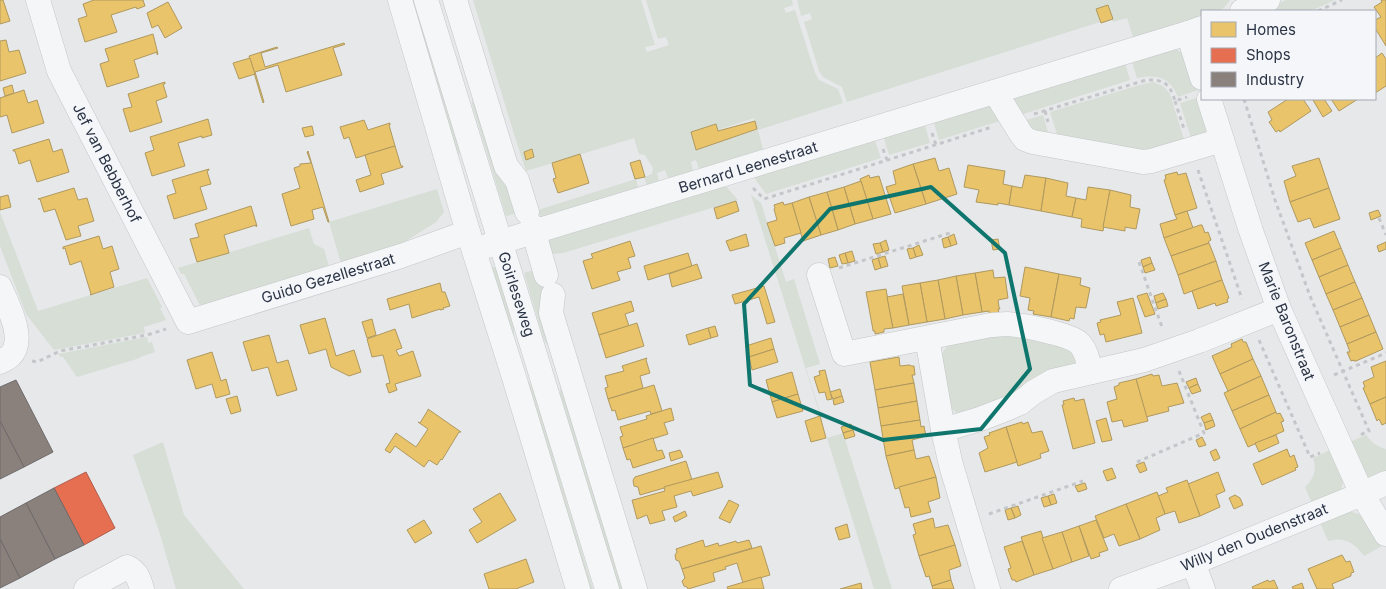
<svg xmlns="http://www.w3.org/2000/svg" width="1386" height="589" viewBox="0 0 1386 589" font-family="Inter,sans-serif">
	<rect width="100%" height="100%" fill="#e6e8ea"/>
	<g fill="#d6ded6" fill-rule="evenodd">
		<polygon points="405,0 414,0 459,147 460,150 458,157"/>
		<path d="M473 0H641L655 45 645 47 647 52 669 45 666 37 658 39 646 0H792L793 5 784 8 786 13 795 10 815 73 819 80 838 89 843 103 758 130 763 149 699 169 696 160 691 162 693 171 668 178 665 170 657 173 659 181 647 185 644 177 652 174 653 168 645 155 639 154 634 138 526 171 515 137ZM754 118 757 130 696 149 691 132 715 124 718 130Z"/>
		<path d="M797 0H1230C1220 14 1219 11 1202 11V18L1134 40 1127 18 1113 22 1108 5 1097 9 1100 22 847 102 842 87 823 77 819 71 804 22 812 19 810 13 801 16Z"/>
		<polygon points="1286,0 1335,0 1311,11 1261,11"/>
		<path d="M1173 48C1190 54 1193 75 1198 90L1178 97C1170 77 1157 74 1137 78L1131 58Z"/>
		<polygon points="1124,60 1130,80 1017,116 1006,97"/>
		<polygon points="1153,82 1163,86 1170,94 1185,143 1149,155 1059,140 1050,112 1143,84"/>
		<polygon points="473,94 520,212 506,216 472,104"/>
		<polygon points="1200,97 1209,132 1192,141 1180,103"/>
		<polygon points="992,101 1003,120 939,140 933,120"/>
		<polygon points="1043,115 1050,139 1035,136 1020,122"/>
		<polygon points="924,122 930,143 889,155 883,135"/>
		<polygon points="874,138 881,158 766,194 753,176"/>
		<polygon points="636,179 638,188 540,218 538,210"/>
		<polygon points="724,184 738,200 563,253 552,254 548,239"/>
		<polygon points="437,189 444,212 436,222 398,246 342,267 329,222"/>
		<polygon points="751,195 761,203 786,282 794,279 820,364 806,368 823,421 822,421"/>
		<polygon points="0,212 38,311 147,278 162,307 160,308 166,320 144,327 145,333 54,350 26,314 0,246"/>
		<polygon points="309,228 314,244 324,249 330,270 202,309 184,274 181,274 178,268"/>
		<polygon points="490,266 496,268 514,326 514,340"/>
		<polygon points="538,269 545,295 550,348 544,340 524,273"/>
		<polygon points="1007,334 1069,345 1075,359 1075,365 1011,398 958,414 952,409 949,405 941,358 944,350 950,344"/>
		<polygon points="147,337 148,343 152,342 155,352 140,357 140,358 77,377 63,357 61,357 58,354"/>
		<polygon points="525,378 528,380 534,392 593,589 584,589"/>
		<polygon points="561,385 629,589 619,589 560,393"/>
		<polygon points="843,433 892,589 874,589 827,438"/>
		<path d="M1366 435C1371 442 1377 447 1386 449V476L1374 479 1365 476 1347 443Z"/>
		<polygon points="163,442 184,515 244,589 176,589 159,531 133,455"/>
		<path d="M1332 449 1343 481 1341 490 1313 506 1305 487C1314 479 1317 470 1313 458Z"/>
		<path d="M1346 512C1366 510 1373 532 1382 546L1364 556C1355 543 1344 536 1328 541L1320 522Z"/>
	</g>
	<g fill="#e9c46a" stroke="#b0995f">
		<polygon points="0,0 3,0 10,21 0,24"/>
		<polygon points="94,0 143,0 145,6 137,9 136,7 111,15 117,32 85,42 78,19 87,16 83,4"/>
		<polygon points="1381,0 1386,0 1386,46 1375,28 1375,20 1381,17 1374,7 1382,2"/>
		<polygon points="168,2 182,28 165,38 158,25 152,28 147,13"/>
		<polygon points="1108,5 1113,19 1101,23 1096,9"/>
		<polygon points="153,34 158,54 157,55 157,52 134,60 139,77 107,87 100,64 109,61 105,49"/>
		<polygon points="6,40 9,52 19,50 26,73 0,81 0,41"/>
		<polygon points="344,43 345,44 343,45 333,48 342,75 286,92 278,65 255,72 264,102 263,103 249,56 277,47 278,48 261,53 265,67"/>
		<polygon points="1382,53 1386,59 1386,86 1375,93 1375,58"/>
		<polygon points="250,58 255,74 239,79 233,63"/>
		<polygon points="165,82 165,84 163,84 167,97 156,101 162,122 130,132 123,109 132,107 128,94"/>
		<polygon points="12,85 14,93 5,96 3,88"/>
		<polygon points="24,90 28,103 37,100 44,123 12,133 7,115 0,117 0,98"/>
		<polygon points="1288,99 1303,99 1311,111 1280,132 1279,130 1276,132 1269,122 1272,120 1268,112"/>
		<polygon points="1315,99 1324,99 1332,111 1323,117 1313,100"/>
		<polygon points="1331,99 1358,99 1339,111"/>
		<polygon points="208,119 212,135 202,138 202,136 178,143 185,166 152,176 145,153 154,150 150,137"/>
		<polygon points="364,120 368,130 390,123 390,125 389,125 395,146 356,158 349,137 344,139 340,127"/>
		<polygon points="755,121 757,129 696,150 691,132 716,124 718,131"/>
		<polygon points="312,126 314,135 305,137 302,128"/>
		<polygon points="49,139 53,152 62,149 69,172 37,182 30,160 19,164 15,151 13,151 13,150"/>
		<polygon points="395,146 401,166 403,166 403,167 381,174 384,184 360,192 356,180 371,175 365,155"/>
		<polygon points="532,149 534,157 526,160 524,152"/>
		<polygon points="308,151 329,222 328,222 323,207 312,210 314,219 291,226 282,194 300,188 294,168 300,166 300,164 311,163 307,152"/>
		<polygon points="580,154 589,183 558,193 553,179 556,178 552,163"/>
		<polygon points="935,158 939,171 949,168 957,194 926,204 913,164"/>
		<polygon points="1319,158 1329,188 1290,202 1284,181 1296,176 1292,166"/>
		<polygon points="640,160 645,177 635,179 630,163"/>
		<polygon points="913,164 926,204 895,213 886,187 896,184 893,171"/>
		<polygon points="968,165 1005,171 1003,184 1012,186 1009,205 998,203 998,205 976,202 979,190 964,187"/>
		<polygon points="209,169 209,170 207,171 211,184 200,187 207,209 174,219 167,196 176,193 172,180"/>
		<polygon points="1177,172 1178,175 1186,173 1197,208 1175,215 1164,180 1166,179 1165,175"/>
		<polygon points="869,175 870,178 879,176 891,214 873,219 860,179"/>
		<polygon points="1025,175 1046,178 1041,211 1009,205 1012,186 1022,188"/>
		<polygon points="1046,178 1068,183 1066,196 1076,198 1072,217 1041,211"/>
		<polygon points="861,181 873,219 855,224 844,187"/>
		<polygon points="844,187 855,224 838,230 827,192"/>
		<polygon points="1088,187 1110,190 1103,231 1081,227 1082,219 1072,217 1076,198 1086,200"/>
		<polygon points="74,188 78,200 87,198 94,221 78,226 81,236 66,240 55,209 44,212 40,199 38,199"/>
		<polygon points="1329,188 1340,219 1314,228 1310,218 1298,222 1290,202"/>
		<polygon points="1110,190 1131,195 1130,207 1140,209 1136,229 1125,227 1125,231 1103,227"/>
		<polygon points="827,192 838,230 821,235 809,197"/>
		<polygon points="8,195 11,207 0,210 0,197"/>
		<polygon points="809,197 821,235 803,241 792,203"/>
		<polygon points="736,201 739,211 717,219 714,208"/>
		<polygon points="783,202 784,205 792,203 801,233 784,238 785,243 775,246 767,223 777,220 774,209 775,208 774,205"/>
		<polygon points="251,206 257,226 256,227 256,225 224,235 229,253 197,262 190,239 199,237 195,224"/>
		<polygon points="1378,210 1381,216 1371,220 1369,213"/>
		<polygon points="1187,211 1193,228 1164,238 1160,224 1177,219 1175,215"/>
		<polygon points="1200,225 1202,225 1205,233 1208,232 1211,240 1208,242 1209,243 1171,256 1164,238"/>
		<polygon points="1334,231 1341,248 1312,260 1305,243"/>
		<polygon points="746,234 749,246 730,251 726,241"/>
		<polygon points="954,234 957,244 951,246 948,237"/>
		<polygon points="99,236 103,249 112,246 119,269 110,272 114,287 90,295 91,294 81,261 70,265 65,248 63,249 63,247"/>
		<polygon points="948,237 951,246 944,248 942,239"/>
		<polygon points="998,239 1000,249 993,250 991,240"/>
		<polygon points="886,240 889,250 883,252 880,243"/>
		<polygon points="630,241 635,256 628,258 631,268 617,272 620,280 592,289 583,261 593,258 591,254"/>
		<polygon points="1386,242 1386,249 1379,252 1377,246"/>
		<polygon points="880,243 883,252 876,254 873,244"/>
		<polygon points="1209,243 1216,261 1178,275 1171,256"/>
		<polygon points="919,245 923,255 916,257 913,248"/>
		<polygon points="913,248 916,257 910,259 907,249"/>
		<polygon points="1341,248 1348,265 1319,277 1312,260"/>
		<polygon points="852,251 855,261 848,263 845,253"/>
		<polygon points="688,253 692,266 648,280 644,266"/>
		<polygon points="845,253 848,263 842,264 839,255"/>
		<polygon points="885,256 888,266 881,268 878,258"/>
		<polygon points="835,257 838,266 830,268 828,259"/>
		<polygon points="1150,257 1152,263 1143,267 1141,260"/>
		<polygon points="878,258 881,268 875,270 872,260"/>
		<polygon points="1216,261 1222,280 1184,294 1178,275"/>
		<polygon points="1152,263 1155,270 1145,273 1143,267"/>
		<polygon points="697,264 702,278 672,287 669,274"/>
		<polygon points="1348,265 1355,282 1326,294 1319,277"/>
		<polygon points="1025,267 1059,274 1051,317 1033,314 1034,311 1028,310 1030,298 1020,296"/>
		<polygon points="993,270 994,278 1005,277 1008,298 998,300 999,307 1000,309 998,309 999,313 989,314 989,311 982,312 975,273"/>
		<polygon points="975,273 982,312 963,315 956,276"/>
		<polygon points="1059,274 1081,278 1080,285 1090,288 1086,308 1076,307 1074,319 1070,318 1069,321 1051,317"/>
		<polygon points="956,276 963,315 945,319 938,280"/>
		<polygon points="938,280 945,319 927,322 920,283"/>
		<polygon points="1222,280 1229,298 1227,299 1228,302 1216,306 1215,303 1198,309 1192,291"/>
		<polygon points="1355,282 1362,298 1333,310 1326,294"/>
		<polygon points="440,283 442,292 445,292 450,306 443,308 444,309 440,310 440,309 412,318 409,304 390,310 387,299"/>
		<polygon points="920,283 927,322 909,325 902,286"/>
		<polygon points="764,286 775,322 767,324 759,297 735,304 732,295"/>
		<polygon points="886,289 893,328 884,329 884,332 875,334 875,331 873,331 873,330 866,292"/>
		<polygon points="1147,293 1155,314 1145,317 1137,296"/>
		<polygon points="1163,293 1166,299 1156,303 1154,296"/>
		<polygon points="903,294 909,325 893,328 887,297"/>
		<polygon points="1133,298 1142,333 1106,342 1104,334 1100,335 1097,323 1101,322 1100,320 1121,315 1117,302"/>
		<polygon points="1362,298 1369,315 1340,327 1333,310"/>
		<polygon points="1166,299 1168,306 1158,309 1156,303"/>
		<polygon points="631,301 634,311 625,314 629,326 599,335 592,313"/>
		<polygon points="1369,315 1376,332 1347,344 1340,327"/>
		<polygon points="325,318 336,356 354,350 361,372 349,376 331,367 326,349 309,354 300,325"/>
		<polygon points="372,319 376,335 367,338 362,322"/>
		<polygon points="637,323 644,346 606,358 599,335"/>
		<polygon points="715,326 718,336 711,338 708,328"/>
		<polygon points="708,328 711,338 689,345 686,335"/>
		<polygon points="395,329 402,348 396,350 399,356 413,351 421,376 395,384 397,390 389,393 386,384 390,383 383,355 372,357 367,339"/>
		<polygon points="1376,332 1383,349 1356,361 1354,361 1354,360 1351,361 1347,352 1350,352 1347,344"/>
		<polygon points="269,335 277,363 288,360 297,390 277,396 268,367 252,371 243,342"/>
		<polygon points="771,338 774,349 749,357 746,346"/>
		<polygon points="1242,339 1243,342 1246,342 1253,359 1220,374 1212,356 1232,347 1231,344"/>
		<polygon points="774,349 778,362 752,370 749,357"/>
		<polygon points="212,352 221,381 226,379 230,394 216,398 212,384 196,389 187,360"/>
		<polygon points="899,357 900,366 909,365 910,365 911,366 914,366 915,375 912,375 914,383 875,390 870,362"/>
		<polygon points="647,358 646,360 650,373 640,376 643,388 608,399 605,388 608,387 605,376 624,371 622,366"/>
		<polygon points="1253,359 1261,376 1228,391 1220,374"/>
		<polygon points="1386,361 1386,397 1370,404 1363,388 1365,387 1363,382 1374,377 1371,367"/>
		<polygon points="825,370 832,399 827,400 825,392 819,393 814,377 820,375 819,371"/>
		<polygon points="792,372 798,394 772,402 766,380"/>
		<polygon points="1152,374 1153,376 1159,375 1162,386 1177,383 1184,403 1168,407 1169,411 1146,417 1136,379"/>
		<polygon points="1261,376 1269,395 1232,411 1224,393"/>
		<polygon points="1196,378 1198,384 1189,388 1186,382"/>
		<polygon points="1136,379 1148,421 1124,427 1122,420 1112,422 1107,402 1117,399 1114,387 1119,385 1119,383"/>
		<polygon points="914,383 917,401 878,408 875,390"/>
		<polygon points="1198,384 1201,391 1192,394 1189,388"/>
		<polygon points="654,385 662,411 651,414 650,411 618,420 615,410 612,411 608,399"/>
		<polygon points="840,389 842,396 833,399 830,392"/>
		<polygon points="798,394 803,411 777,418 772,402"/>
		<polygon points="1269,395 1276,412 1240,429 1232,411"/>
		<polygon points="237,396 241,411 231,414 226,399"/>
		<polygon points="842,396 844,402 834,405 833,399"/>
		<polygon points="1386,397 1386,423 1382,425 1379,419 1377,421 1370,404"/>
		<polygon points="1074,398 1075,401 1084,399 1095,443 1073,449 1062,405 1064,405 1063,401"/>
		<polygon points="917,401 920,420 881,426 878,408"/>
		<polygon points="671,408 674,420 664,423 668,434 623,448 620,437 623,436 620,427 647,419 646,416"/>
		<polygon points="428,409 461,432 459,432 442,460 441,459 437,465 429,460 424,467 395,446 390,453 385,450 396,433 416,447 428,429 418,422 420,423 428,410"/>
		<polygon points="1276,412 1277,414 1280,413 1284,421 1281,422 1284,431 1248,447 1240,429"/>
		<polygon points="1210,413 1213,420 1204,423 1201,417"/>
		<polygon points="820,416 826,438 811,442 805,421"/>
		<polygon points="1106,418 1112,440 1102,442 1096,421"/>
		<polygon points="920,420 921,427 924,426 926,436 923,436 923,437 912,440 914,450 886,456 881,426"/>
		<polygon points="1213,420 1215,426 1206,430 1204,423"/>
		<polygon points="1022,422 1023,424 1028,422 1032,433 1042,431 1049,451 1040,454 1041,458 1018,466 1006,427"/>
		<polygon points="851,424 853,430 843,433 841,427"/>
		<polygon points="1006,427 1017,462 985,472 979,453 988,448 984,437 990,435 989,433"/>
		<polygon points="853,430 855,436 845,439 843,433"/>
		<polygon points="1276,435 1279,443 1259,452 1255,443"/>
		<polygon points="1202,437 1206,445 1199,447 1196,440"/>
		<polygon points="653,438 657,451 662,450 665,458 633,468 630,459 627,460 623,448"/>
		<polygon points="1216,449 1220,458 1214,461 1210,452"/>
		<polygon points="1287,449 1290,457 1294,455 1298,467 1295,468 1296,470 1262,485 1253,464"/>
		<polygon points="680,450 683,457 671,461 669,453"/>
		<polygon points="914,450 916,459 929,456 936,477 895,489 886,456"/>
		<polygon points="686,461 692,480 640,495 638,487 634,486 633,480 635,477"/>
		<polygon points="1144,462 1147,470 1140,473 1136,465"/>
		<polygon points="1112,468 1116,478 1107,481 1103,471"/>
		<polygon points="718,472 723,487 693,496 691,491 674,496 677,507 662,511 665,520 650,524 647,515 637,519 632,500 633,500 665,491 664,487 667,486"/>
		<polygon points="1218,472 1225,491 1216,495 1220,507 1200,516 1188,484"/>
		<polygon points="936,477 940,498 928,502 931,512 911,517 909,507 905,508 899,487"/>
		<polygon points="1187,480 1200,516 1179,523 1175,511 1165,514 1158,496 1168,492 1166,488"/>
		<polygon points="1085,483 1087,489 1078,492 1075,486"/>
		<polygon points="1157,492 1165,514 1156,518 1160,530 1140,539 1126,504"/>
		<polygon points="500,493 516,520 477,543 469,530 482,522 473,509"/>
		<polygon points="1054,494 1057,503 1051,505 1048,496"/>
		<polygon points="1235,495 1240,498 1243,505 1234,509 1229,498"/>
		<polygon points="1048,496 1051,505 1044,507 1041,498"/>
		<polygon points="729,500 739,505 730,523 719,518"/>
		<polygon points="1126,504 1140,539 1119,546 1114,534 1104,538 1095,516"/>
		<polygon points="1018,506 1021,515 1015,518 1011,508"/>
		<polygon points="1011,508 1015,518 1008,520 1005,510"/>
		<polygon points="685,511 687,516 675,522 673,517"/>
		<polygon points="933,518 935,528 948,525 955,545 919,556 913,535 916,534 913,524"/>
		<polygon points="424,520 432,533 415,543 407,530"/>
		<polygon points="1096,520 1108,550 1099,553 1100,556 1091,559 1079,526"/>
		<polygon points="847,524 850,537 839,540 835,528"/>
		<polygon points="1079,526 1089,556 1072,562 1062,532"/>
		<polygon points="1041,531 1053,569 1034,575 1021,537"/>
		<polygon points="1062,532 1072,562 1053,569 1042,538"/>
		<polygon points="703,540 705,547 718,543 719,546 736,541 737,543 749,540 752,548 682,569 679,561 676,560 675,555 677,552 676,549"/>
		<polygon points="1022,541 1034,575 1016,582 1015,580 1012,580 1008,569 1011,568 1004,547"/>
		<polygon points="955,545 961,566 949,570 951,580 932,586 929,576 926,577 919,556"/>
		<polygon points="761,546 770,575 743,583 737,563 725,567 726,569 713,573 715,581 688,589 687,587 684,586 682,581 685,578 682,569"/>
		<polygon points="1342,555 1346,562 1350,561 1354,572 1351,573 1351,576 1332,584 1334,589 1317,589 1308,569"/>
		<polygon points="526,559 534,582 516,589 489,589 484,574"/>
		<polygon points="761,577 764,589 728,589 727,587"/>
		<polygon points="951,580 954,589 933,589 932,586"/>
		<polygon points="1268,580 1269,582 1274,580 1278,589 1253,589 1252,587"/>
		<polygon points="861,583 862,589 840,589"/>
		<polygon points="1302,583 1304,589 1293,589 1292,587"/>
	</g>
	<polygon fill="#e76f51" stroke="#af5d4d" points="86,472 115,528 84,545 54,488"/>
	<g fill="#8a817c" stroke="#6e6a6c">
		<polygon points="16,380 53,452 24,467 0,421 0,387"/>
		<polygon points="0,421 24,467 0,479"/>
		<polygon points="54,488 84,545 55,559 26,503"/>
		<polygon points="26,503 55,559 20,578 0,539 0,517"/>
		<polygon points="0,539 20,578 0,588"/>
	</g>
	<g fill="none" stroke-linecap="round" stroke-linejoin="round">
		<g stroke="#c4c6c8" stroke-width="25">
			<g id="minor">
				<polyline points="38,0 59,71 188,322 401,256 468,232"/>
				<polyline points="400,0 468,232 513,374 578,589"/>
				<polyline points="426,0 607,589"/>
				<polyline points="455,0 506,166 517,180 527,212"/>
				<polyline points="1242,11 1268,0"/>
				<polyline points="1188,33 1202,78"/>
				<polyline points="995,92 1021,134 1025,139 1033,142 1143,162 1151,161 1222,140"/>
				<polyline points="1209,99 1251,231 1279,309 1362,494 1386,534"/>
				<polyline points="532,226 546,275"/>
				<polyline points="474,250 1188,33 1202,28"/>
				<path d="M819 275 844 354 991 325C996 325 1002 324 1007 324 1022 325 1069 334 1079 343 1087 351 1088 362 1091 372"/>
				<path d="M0 287C7 304 27 340 10 356 8 358 3 360 0 362"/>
				<polyline points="553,295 551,313 635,589"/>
				<polyline points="927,338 943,430 951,465 988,589"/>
				<polyline points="943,430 980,419 1006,409 1020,403 1034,392 1053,381 1144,360 1199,341 1279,309"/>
				<polyline points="1193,563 1203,589"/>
				<path d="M86 589 127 567C137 572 139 579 142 589"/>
				<polyline points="1121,589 1193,563 1362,494 1386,483"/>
			</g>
		</g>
		<g stroke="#c5c6ca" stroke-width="3" stroke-dasharray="4 4" stroke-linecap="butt">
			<polyline points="1318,11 1342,0"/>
			<polyline points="1244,99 1275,200 1310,296 1369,431 1360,435"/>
			<polyline points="1175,101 1184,129"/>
			<polyline points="1045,111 1048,122"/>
			<path d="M1034 114 1146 80C1164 79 1170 84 1175 101L1187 97"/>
			<polyline points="932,133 936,145"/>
			<polyline points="883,149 887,160"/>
			<polyline points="1198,170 1242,299"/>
			<polyline points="753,188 764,199 992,127"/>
			<polyline points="1379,218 1386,235"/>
			<polyline points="1139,262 1163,330"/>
			<polyline points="839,268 953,232"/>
			<polyline points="1259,340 1310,457 1320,453"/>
			<polyline points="32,361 37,362 60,351 147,335 166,329"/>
			<polyline points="1334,375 1386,353"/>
			<polyline points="1137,462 1204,433 1179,371"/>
			<polyline points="989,514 1083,481"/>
		</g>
		<use href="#minor" stroke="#f5f6f7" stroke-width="24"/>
	</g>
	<path fill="none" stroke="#0f766e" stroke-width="4" stroke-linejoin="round" d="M931 187 1005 253 1030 369 981 429 883 440 750 385 744 304 830 209Z"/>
	<g text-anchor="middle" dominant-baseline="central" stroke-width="5" stroke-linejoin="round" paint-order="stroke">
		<g font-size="15" fill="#2b3445" stroke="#f4f6f9">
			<text transform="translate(107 163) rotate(63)">Jef van Bebberhof</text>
			<text transform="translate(748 167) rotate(-17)">Bernard Leenestraat</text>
			<text transform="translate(328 278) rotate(-17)">Guido Gezellestraat</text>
			<text transform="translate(517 294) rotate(72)">Goirleseweg</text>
			<text transform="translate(1287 321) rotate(68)">Marie Baronstraat</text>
			<text transform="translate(1254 537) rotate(-22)">Willy den Oudenstraat</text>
		</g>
	</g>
	<rect x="1201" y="10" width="175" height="90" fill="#f4f6f9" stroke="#a4a8b1"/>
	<rect x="1211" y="22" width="25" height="15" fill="#e9c46a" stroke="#a4a8b1"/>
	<text x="1246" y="35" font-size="15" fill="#2b3445">Homes</text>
	<rect x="1211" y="48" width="25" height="15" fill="#e76f51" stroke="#a4a8b1"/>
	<text x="1246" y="60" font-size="15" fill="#2b3445">Shops</text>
	<rect x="1211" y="72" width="25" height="15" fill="#8a817c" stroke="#a4a8b1"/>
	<text x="1246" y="85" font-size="15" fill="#2b3445">Industry</text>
</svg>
